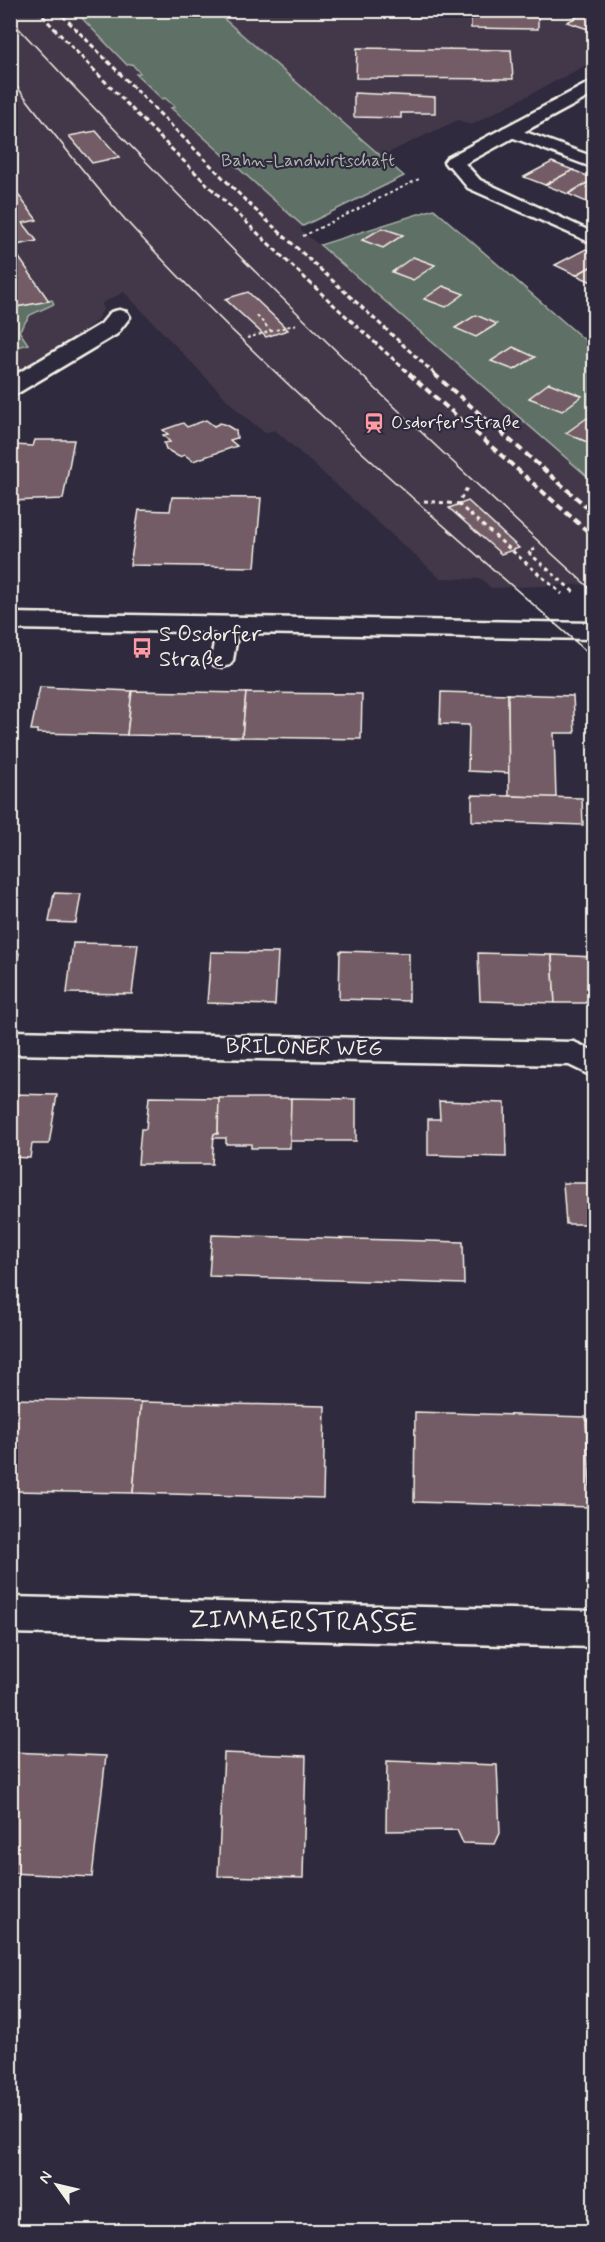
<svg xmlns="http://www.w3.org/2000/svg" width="605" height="2242" viewBox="0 0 605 2242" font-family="Mynerve,sans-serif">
	<rect width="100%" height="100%" fill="#2f2a3d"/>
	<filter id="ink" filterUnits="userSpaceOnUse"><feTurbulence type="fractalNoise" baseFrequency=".0167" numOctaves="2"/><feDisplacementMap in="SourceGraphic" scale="12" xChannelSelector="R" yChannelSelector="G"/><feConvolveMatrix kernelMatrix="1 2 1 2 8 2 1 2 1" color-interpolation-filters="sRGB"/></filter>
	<g filter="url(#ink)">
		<g fill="#433949">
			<polygon points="11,11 75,11 127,64 131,64 141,73 137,75 162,99 165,98 175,108 172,109 303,226 300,229 594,482 594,584 491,588 482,579 440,578 275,430 265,433 238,411 124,292 102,303 103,310 96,321 77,336 11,375"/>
			<polygon points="215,11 594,11 594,61 471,125 458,120 381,156"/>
		</g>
		<g fill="#5e6f66" stroke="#a9b0a7" stroke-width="1.5">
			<polygon points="75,11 215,11 404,176 303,226 171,108 175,107 165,98 162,99 136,74 140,73 132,64 127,65"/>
			<polygon points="434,209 594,348 594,482 320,245"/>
			<polygon points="52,300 54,304 30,315 19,331 28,344 11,349 11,308"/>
		</g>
		<g fill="#735b65" stroke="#f4f1e8" stroke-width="1.5">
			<polygon points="387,10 471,10 471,14 420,13 420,17 387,17"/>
			<polygon points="471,10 538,10 538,29 471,28"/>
			<polygon points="577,10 594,10 594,31 567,22 577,17 569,14"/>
			<polygon points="357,48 511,50 513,79 356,78"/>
			<polygon points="354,93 435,97 435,113 401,113 401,118 354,117"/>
			<polygon points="96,131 119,157 92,163 69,136"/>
			<polygon points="552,162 573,170 545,185 524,177"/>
			<polygon points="573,170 594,179 568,194 545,185"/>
			<polygon points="594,179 594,202 591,204 568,194"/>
			<polygon points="10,184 37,220 23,223 37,241 11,246 49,301 10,308"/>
			<polygon points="382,228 403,235 383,248 362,240"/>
			<polygon points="586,249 594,253 594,265 576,275 555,265"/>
			<polygon points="413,257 435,265 413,280 392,272"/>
			<polygon points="594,265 594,283 576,275"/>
			<polygon points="443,286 464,294 446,307 424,299"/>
			<polygon points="248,292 288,330 266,337 225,299"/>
			<polygon points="476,315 497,324 476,337 455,328"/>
			<polygon points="513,347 535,357 514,370 491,361"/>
			<polygon points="549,383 582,396 562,411 529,398"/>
			<polygon points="587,418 594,421 594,445 566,433"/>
			<polygon points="206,420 214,426 220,423 226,425 236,431 237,438 230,440 237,446 193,461 185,455 179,457 166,449 164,443 170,442 163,435 168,434 163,430 183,423 187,427"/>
			<polygon points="35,440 74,440 63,499 10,501 10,456 13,445 33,446"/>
			<polygon points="172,497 261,498 255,567 130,565 139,510 170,511"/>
			<polygon points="468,501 519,548 501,554 449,508"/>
			<polygon points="40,687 132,691 127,735 37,733 37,730 31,730"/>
			<polygon points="132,691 246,693 242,737 127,735"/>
			<polygon points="441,692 508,694 509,773 468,771 469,725 440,724"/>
			<polygon points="246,693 362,694 361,739 242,737"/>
			<polygon points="508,694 573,696 575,733 554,733 556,798 509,796"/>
			<polygon points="472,795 582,798 583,825 472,821"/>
			<polygon points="54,893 81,894 76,923 49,922"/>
			<polygon points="73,943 138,944 132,994 67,993"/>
			<polygon points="340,951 409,953 409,1001 339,999"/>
			<polygon points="211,952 278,953 275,1005 207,1003"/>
			<polygon points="10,953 19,953 14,983 10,983"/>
			<polygon points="478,953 552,955 555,1003 480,1001"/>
			<polygon points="552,955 594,957 594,1001 586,1001 587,1003 555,1003"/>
			<polygon points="10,1094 57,1095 49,1144 32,1144 30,1158 10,1157"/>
			<polygon points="149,1097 219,1098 218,1134 214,1134 212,1164 138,1164 141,1129 146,1129"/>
			<polygon points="219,1098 291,1098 290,1148 251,1148 251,1144 226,1144 226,1138 213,1138 214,1134 218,1134"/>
			<polygon points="291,1098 356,1099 356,1141 290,1141"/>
			<polygon points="439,1101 505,1103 506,1157 428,1155 428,1119 440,1119"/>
			<polygon points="563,1183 594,1183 594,1224 566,1224"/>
			<polygon points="212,1235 463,1242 464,1284 209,1276"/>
			<polygon points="10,1399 141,1402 133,1493 10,1491"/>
			<polygon points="141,1402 325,1406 323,1498 133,1493"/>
			<polygon points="415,1412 586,1417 591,1507 414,1502"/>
			<polygon points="586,1421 594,1421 594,1507 591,1507"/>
			<polygon points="10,1752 106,1756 92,1877 10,1873"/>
			<polygon points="224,1753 306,1756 303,1878 218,1876"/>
			<polygon points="387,1761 497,1765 500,1833 495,1844 463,1843 457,1830 386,1831"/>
		</g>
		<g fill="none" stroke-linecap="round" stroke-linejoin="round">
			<g stroke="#f4f1e8" stroke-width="5">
				<g id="lane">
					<polygon points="509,126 594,157 594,168 503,134 501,131 503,128"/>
					<polygon points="454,157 460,158 480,180 594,233 594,244 468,188 446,162"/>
					<polygon points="228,619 236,620 239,625 233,660 230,665 222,667 214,665 211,660 217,625 220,620"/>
				</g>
			</g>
			<g stroke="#f4f1e8" stroke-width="5">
				<g id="street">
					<polygon points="594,80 594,94 461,166 447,166 444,162 447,158"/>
					<polygon points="119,310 127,312 130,317 117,334 18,393 10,395 10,378 101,324 111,312"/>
					<polygon points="10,1031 574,1042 594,1051 594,1077 569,1065 10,1054"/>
					<polygon points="10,1597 594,1611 594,1647 10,1633"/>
				</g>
			</g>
			<g stroke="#f4f1e8" stroke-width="5">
				<polygon id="secondary" points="10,613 594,623 594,639 10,629"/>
			</g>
			<g stroke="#f4f1e8" stroke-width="2" stroke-dasharray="3 3" stroke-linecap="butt">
				<polyline points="303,236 421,178"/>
				<polyline points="257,316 271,331"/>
				<polyline points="247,338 297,324"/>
			</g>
			<g stroke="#f4f1e8" stroke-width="3" stroke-dasharray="4 4" stroke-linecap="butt">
				<polyline points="424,501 458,504 468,486"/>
				<polyline points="458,504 562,594"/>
				<polyline points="535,549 528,552 576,594"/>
			</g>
			<use href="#lane" fill="#2f2a3d" fill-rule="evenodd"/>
			<use href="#street" fill="#2f2a3d" fill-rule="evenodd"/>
			<use href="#secondary" fill="#2f2a3d" fill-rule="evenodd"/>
			<g stroke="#f4f1e8" stroke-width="1.5">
				<path d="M10 19C196 219 392 409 594 592"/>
				<path d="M10 78C53 133 95 188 143 239 283 389 440 522 594 658"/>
			</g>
			<g stroke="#f4f1e8" stroke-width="3" stroke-dasharray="5 3" stroke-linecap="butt">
				<path d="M37 10C156 137 281 259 411 375"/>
				<polyline points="57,10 251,206 436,375"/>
			</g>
			<g stroke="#f4f1e8" stroke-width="4" stroke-dasharray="7 4" stroke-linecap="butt">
				<polyline points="409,374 594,537"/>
				<polyline points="434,374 594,513"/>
			</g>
		</g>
	</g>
	<defs>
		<g id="station-bare" transform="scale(1.62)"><path d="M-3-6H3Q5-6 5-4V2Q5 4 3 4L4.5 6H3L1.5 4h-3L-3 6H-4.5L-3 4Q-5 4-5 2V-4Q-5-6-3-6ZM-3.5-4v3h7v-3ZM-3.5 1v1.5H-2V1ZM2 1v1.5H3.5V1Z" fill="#ff9aa2" stroke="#2f2a3d" stroke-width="2.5" paint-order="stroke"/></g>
		<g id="bus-bare" transform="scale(1.62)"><path d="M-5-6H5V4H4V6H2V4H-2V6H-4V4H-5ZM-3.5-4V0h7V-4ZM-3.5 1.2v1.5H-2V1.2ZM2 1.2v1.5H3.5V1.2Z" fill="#ff9aa2" stroke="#2f2a3d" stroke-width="2.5" paint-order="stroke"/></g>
	</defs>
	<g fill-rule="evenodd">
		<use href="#station-bare" x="374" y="423"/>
		<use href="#bus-bare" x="142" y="648"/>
	</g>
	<g text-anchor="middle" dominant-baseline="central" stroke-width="4.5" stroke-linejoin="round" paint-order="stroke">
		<g font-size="18" fill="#b0b6ae" stroke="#2f2a3d">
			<text x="308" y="161">Bahn-Landwirtschaft</text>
		</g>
		<g font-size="18" fill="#f4f1e8" stroke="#2f2a3d" text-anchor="start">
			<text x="391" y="423">Osdorfer Straße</text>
		</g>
		<g font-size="22" fill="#f4f1e8" stroke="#2f2a3d" text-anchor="start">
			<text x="159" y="635">S Osdorfer<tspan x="159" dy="25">Straße</tspan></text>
		</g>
		<g font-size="22" fill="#f4f1e8" stroke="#2f2a3d">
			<text transform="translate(304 1048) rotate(1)">BRILONER WEG</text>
		</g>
		<g font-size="27" fill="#f4f1e8" stroke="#2f2a3d">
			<text transform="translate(303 1622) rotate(1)">ZIMMERSTRASSE</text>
		</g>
	</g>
	<rect width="605" height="2242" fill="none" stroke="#2f2a3d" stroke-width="36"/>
	<rect x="18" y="18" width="569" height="2206" fill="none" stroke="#f4f1e8" stroke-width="2" filter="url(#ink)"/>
	<g transform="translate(57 2185) rotate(304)" stroke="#2f2a3d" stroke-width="4.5" paint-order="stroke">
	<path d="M0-4.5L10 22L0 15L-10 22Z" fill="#f4f1e8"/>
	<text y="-9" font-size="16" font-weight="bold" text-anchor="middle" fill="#f4f1e8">N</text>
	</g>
</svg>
